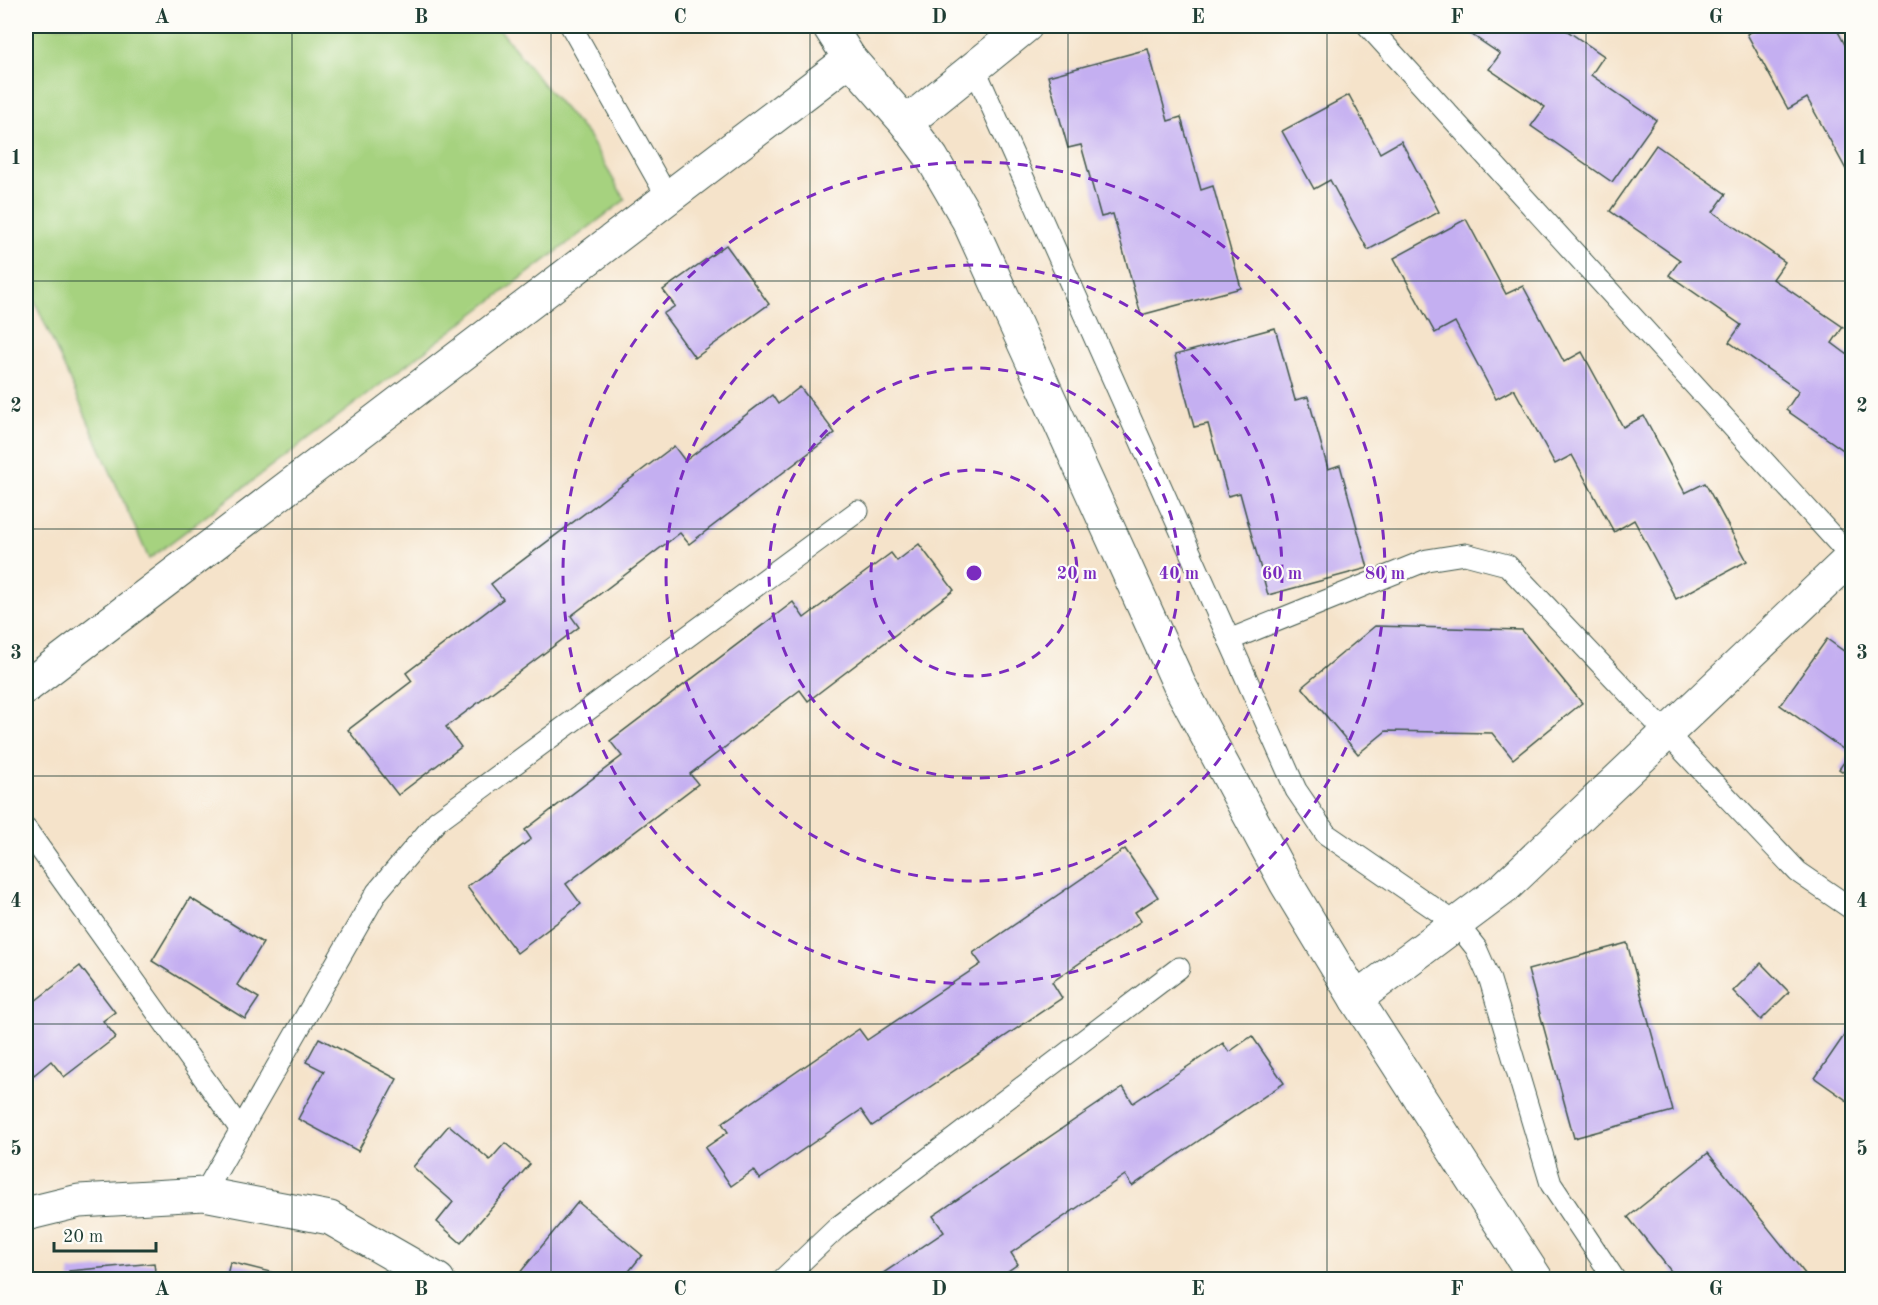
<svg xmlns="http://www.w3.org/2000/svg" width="1878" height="1305" font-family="'Old Standard TT',serif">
<rect width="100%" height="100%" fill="#fdfcf7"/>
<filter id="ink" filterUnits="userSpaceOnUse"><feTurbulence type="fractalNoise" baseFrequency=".0167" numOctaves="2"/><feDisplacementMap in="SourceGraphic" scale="12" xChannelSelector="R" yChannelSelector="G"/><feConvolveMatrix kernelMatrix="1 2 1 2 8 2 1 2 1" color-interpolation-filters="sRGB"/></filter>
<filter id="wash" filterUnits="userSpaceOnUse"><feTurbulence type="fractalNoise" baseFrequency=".008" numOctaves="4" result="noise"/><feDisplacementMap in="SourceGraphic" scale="24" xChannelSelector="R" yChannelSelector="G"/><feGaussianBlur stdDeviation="1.35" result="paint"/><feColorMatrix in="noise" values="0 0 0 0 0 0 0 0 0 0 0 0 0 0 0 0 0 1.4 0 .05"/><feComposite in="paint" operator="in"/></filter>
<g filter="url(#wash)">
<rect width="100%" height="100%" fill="#f5e3ca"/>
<polygon fill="#a6d27f" stroke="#62885a" stroke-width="1.5" points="26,26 497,26 542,83 588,135 625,200 149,559 26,281"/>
<g id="blocks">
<g fill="#c4aff1">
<polygon points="1459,26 1560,26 1604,56 1591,75 1656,120 1612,182 1531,126 1545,107 1489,69 1500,54"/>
<polygon points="1762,26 1835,26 1852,58 1852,172 1849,175 1807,98 1788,109 1747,34"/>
<polygon points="1148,49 1168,121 1181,117 1201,190 1213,186 1241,288 1141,315 1113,214 1101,217 1081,145 1068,148 1048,76"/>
<polygon points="1349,95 1380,153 1401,141 1439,212 1368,250 1330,180 1314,189 1282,131"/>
<polygon points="1656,145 1726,194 1713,212 1785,262 1773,279 1843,327 1832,343 1852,358 1852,456 1786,410 1799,391 1729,342 1741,325 1669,275 1680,260 1610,211"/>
<polygon points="1466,219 1506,294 1523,286 1564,362 1582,352 1623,427 1644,416 1685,493 1705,483 1747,561 1676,599 1634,520 1614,532 1572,455 1555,464 1514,389 1496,399 1455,322 1435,333 1394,258"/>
<polygon points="726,245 769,304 695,358 663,314 675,306 663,290"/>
<polygon points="1275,328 1295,400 1308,397 1328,469 1340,465 1368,568 1268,595 1240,493 1228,496 1208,424 1194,427 1175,355"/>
<polygon points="800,387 835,433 689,544 680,533 571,616 579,627 446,727 461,747 398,795 348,730 412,681 406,673 503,599 491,584 674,446 685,461 772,395 778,404"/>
<polygon points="919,544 954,590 808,701 800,690 690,774 698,784 566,884 581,904 517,953 467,887 531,839 525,830 622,756 610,741 793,602 804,618 891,553 897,561"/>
<polygon points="1375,626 1522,630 1582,703 1513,759 1492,733 1386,731 1358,754 1302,687"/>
<polygon points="1827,639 1852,657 1852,778 1839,769 1850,754 1780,705"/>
<polygon points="1125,849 1158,897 1135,912 1141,921 1052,982 1062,998 872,1126 861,1110 760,1179 754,1170 731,1186 705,1148 728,1132 722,1123 859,1029 867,1040 981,964 973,953"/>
<polygon points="190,898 263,943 237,985 259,998 245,1019 152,961"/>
<polygon points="1627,943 1673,1111 1574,1138 1528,970"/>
<polygon points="1761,963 1789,992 1761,1020 1733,991"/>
<polygon points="80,966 115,1012 103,1021 116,1037 64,1077 51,1061 34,1075 26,1064 26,1008"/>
<polygon points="1852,1024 1852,1104 1815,1078"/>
<polygon points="1252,1036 1284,1083 1132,1186 1125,1175 1011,1253 1018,1264 995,1280 873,1280 944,1232 933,1216 1123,1087 1133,1103 1223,1043 1229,1052"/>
<polygon points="319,1038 397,1079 358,1151 298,1119 324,1071 306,1062"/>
<polygon points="449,1125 490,1160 505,1143 530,1164 461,1243 437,1222 453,1202 413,1167"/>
<polygon points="1708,1153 1810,1280 1678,1280 1628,1217"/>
<polygon points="578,1202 642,1255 622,1280 514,1280"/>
<polygon points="230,1262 298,1279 298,1280 226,1280"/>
<polygon points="154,1263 156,1280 70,1280 69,1271"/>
</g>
</g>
</g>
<g filter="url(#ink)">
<use href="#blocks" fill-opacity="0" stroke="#3f564a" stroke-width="1.5"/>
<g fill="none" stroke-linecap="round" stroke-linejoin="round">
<g stroke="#3f564a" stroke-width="23">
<g id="lane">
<polyline points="571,26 668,198"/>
<polyline points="1368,26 1852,558"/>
<polyline points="974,67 1296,790 1326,834 1457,924 1476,948 1490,980 1551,1184 1615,1280"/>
<polyline points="1229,640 1427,560 1465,554 1507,565 1798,872 1852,909"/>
<polyline points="26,829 241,1130"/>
<polyline points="204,1194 377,892 437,821 858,511"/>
<polyline points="782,1280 838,1227 1179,968"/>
</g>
</g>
<g stroke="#3f564a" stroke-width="35">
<g id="street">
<polyline points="906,123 1026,26"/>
<polyline points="26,687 850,59"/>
<polyline points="1356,999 1504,888 1852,557"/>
<polyline points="26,1214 79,1201 204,1194 330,1218 438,1280"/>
</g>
</g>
<g stroke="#3f564a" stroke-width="35">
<polyline id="secondary" points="829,26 850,59 906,123 932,158 968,220 1179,684 1286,883 1356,999 1537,1280"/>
</g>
<use href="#lane" stroke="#fff" stroke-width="21"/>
<use href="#street" stroke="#fff" stroke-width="33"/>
<use href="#secondary" stroke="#fff" stroke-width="33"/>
</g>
</g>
<path fill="none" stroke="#1f3d34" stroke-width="1.5" stroke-opacity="0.55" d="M292,26v1254M551,26v1254M810,26v1254M1068,26v1254M1327,26v1254M1586,26v1254M26,281h1826M26,529h1826M26,776h1826M26,1024h1826"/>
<g fill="none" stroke="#7b2cbf" stroke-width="3" stroke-dasharray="10 8">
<circle cx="974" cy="573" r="103"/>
<circle cx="974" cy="573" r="205"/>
<circle cx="974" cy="573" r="308"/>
<circle cx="974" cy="573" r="411"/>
</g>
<circle cx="974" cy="573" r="9" fill="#7b2cbf" stroke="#fdfcf7" stroke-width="3"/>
<g font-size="18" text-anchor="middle" font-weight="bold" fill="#7b2cbf" stroke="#fdfcf7" stroke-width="4.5" stroke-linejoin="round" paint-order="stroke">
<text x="1077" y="579">20 m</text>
<text x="1179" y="579">40 m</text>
<text x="1282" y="579">60 m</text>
<text x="1385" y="579">80 m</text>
</g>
<rect width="1878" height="1305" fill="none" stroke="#fdfcf7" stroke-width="66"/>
<path d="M54 1242v9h102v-9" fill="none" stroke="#1f3d34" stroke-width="3"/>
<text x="63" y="1242" font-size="18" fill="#1f3d34" stroke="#fdfcf7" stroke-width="4.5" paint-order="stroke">20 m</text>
<rect x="33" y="33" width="1812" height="1239" fill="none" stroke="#1f3d34" stroke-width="2"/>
<g font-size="20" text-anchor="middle" font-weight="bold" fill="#1f3d34">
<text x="162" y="23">A</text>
<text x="421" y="23">B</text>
<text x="680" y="23">C</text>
<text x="939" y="23">D</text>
<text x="1198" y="23">E</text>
<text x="1457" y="23">F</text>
<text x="1716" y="23">G</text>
<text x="16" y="164">1</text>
<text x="1862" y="164">1</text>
<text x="16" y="412">2</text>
<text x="1862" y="412">2</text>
<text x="16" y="659">3</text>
<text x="1862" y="659">3</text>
<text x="16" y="907">4</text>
<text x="1862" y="907">4</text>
<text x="16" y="1155">5</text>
<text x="1862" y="1155">5</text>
<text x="162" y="1295">A</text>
<text x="421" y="1295">B</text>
<text x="680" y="1295">C</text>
<text x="939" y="1295">D</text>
<text x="1198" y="1295">E</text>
<text x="1457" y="1295">F</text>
<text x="1716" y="1295">G</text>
</g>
</svg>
